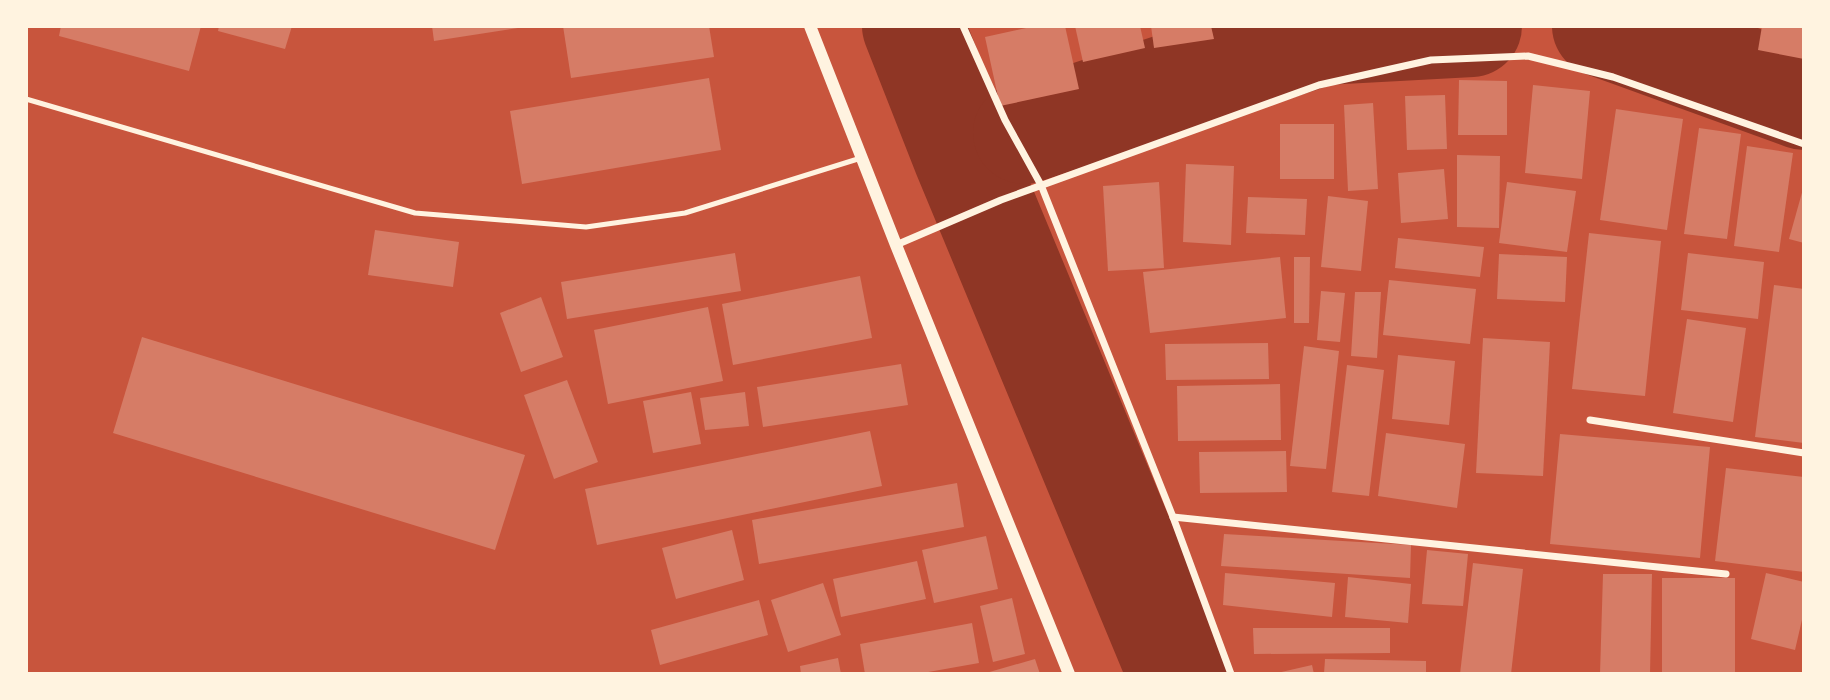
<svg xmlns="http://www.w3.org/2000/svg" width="1830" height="700" font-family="'Source Sans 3',sans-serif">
<rect width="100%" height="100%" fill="#c8553d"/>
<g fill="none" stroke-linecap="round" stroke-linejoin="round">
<g stroke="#8f3625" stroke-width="102">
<polyline points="913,26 964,156 1179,674"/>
<polyline points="1603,26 1804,99"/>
<polyline points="1024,133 1323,34 1471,26"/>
</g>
</g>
<g fill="#d67c66">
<polygon points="61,26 201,26 189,71 59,36"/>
<polygon points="219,26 292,26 285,49 218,31"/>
<polygon points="432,26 518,26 518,28 434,41"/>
<polygon points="563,26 709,26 714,57 571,78"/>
<polygon points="1035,26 1065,26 1079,89 1000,106 985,37"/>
<polygon points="1075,26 1140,26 1145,48 1083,62"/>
<polygon points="1151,26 1211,26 1214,39 1154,48"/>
<polygon points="1762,26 1804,26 1804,59 1758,50"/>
<polygon points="709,78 721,150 522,184 510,111"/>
<polygon points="1459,80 1507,81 1507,135 1458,135"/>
<polygon points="1533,85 1590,91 1582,179 1525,173"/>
<polygon points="1445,95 1447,149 1407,150 1405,96"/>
<polygon points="1373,103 1378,189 1348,191 1344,105"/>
<polygon points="1616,109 1683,119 1667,230 1600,220"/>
<rect x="1280" y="124" width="54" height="55"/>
<polygon points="1699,128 1741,134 1727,239 1684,234"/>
<polygon points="1747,146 1793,153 1779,252 1734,246"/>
<polygon points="1457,155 1500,156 1499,228 1457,227"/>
<polygon points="1186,164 1234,166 1231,245 1183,242"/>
<polygon points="1444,169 1448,219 1401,223 1398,173"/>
<polygon points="1159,182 1164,268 1108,271 1103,186"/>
<polygon points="1507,182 1576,191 1567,252 1499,243"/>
<polygon points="1803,189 1804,189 1804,243 1789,239"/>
<polygon points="1328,196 1368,201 1361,271 1321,267"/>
<polygon points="1248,197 1307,199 1305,235 1246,233"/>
<polygon points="375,230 459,242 453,287 368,275"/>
<polygon points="1589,233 1661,241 1645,396 1572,389"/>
<polygon points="1398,238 1484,247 1480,277 1395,268"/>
<polygon points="735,253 741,291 567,319 561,282"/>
<polygon points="1688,253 1764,262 1758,319 1681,310"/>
<polygon points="1499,254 1567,257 1565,302 1497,299"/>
<polygon points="1280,257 1286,318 1150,333 1143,272"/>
<polygon points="1294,257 1310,257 1309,323 1294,323"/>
<polygon points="860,276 872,338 733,365 722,304"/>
<polygon points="1389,280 1476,289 1470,344 1383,335"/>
<polygon points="1774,285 1804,289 1804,443 1755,437"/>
<polygon points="1321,291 1345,293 1340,342 1317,340"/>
<polygon points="1355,292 1381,292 1377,358 1351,356"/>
<polygon points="541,297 563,357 521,372 500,313"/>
<polygon points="708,307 723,381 608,404 594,330"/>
<polygon points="1687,319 1746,328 1733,422 1673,413"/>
<polygon points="142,337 525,455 495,550 113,433"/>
<polygon points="1483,338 1550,342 1543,476 1476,473"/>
<polygon points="1268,343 1269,379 1166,380 1165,344"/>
<polygon points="1304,346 1339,351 1326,469 1290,466"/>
<polygon points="1398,355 1455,361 1449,425 1392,419"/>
<polygon points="901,364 908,405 763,427 757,387"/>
<polygon points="1347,365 1384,370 1369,496 1332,492"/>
<polygon points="567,380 598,462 554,479 524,395"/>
<polygon points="1280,384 1281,440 1178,441 1177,386"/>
<polygon points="691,392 701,444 653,453 643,401"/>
<polygon points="745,392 749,426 705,430 700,398"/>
<polygon points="870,431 882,486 597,545 585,489"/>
<polygon points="1386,433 1465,444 1457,508 1378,496"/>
<polygon points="1560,434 1710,447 1700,558 1550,544"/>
<polygon points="1286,451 1287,492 1200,493 1199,452"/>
<polygon points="1726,468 1804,477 1804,572 1715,561"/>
<polygon points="957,483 964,527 759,564 752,520"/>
<polygon points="732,530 744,580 676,599 662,548"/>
<polygon points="1224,534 1411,545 1410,578 1221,566"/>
<polygon points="986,536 998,589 934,603 922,550"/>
<polygon points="1427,550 1468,554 1463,606 1422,604"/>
<polygon points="917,561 926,599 841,617 833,579"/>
<polygon points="1473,563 1523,569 1511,674 1460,674"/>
<polygon points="1225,573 1335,583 1332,617 1223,605"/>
<polygon points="1766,573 1804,582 1804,611 1795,650 1751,639"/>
<polygon points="1603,574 1652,574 1650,674 1600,674"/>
<polygon points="1348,577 1411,584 1408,623 1345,617"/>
<rect x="1662" y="578" width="73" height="96"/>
<polygon points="823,583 841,635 788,652 771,600"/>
<polygon points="1012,598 1025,654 993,662 980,606"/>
<polygon points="759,600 768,635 660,665 651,630"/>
<polygon points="972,623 979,663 917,674 865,674 860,644"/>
<polygon points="1253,628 1390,628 1390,653 1254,654"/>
<polygon points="838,658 841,674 801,674 800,666"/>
<polygon points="1035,659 1040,674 987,674 986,673"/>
<polygon points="1325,659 1426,661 1426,674 1324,674"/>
<polygon points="1312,665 1314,674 1277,674 1277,673"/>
</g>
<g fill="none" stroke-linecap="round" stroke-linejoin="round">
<polyline stroke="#fff3e0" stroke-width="5" points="26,99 415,213 586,227 685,213 861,158"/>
<g stroke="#fff3e0" stroke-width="7">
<polyline points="963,26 1005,120 1041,185 1173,517 1231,674"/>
<polyline points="896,245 1001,200 1319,85 1431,60 1528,56 1613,77 1804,144"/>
<polyline points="1590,420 1804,453"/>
<polyline points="1173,517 1726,574"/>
</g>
<polyline stroke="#fff3e0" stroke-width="12" points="810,26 896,245 1069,674"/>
</g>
<rect width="1830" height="700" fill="none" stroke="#fff3e0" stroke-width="56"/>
</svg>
